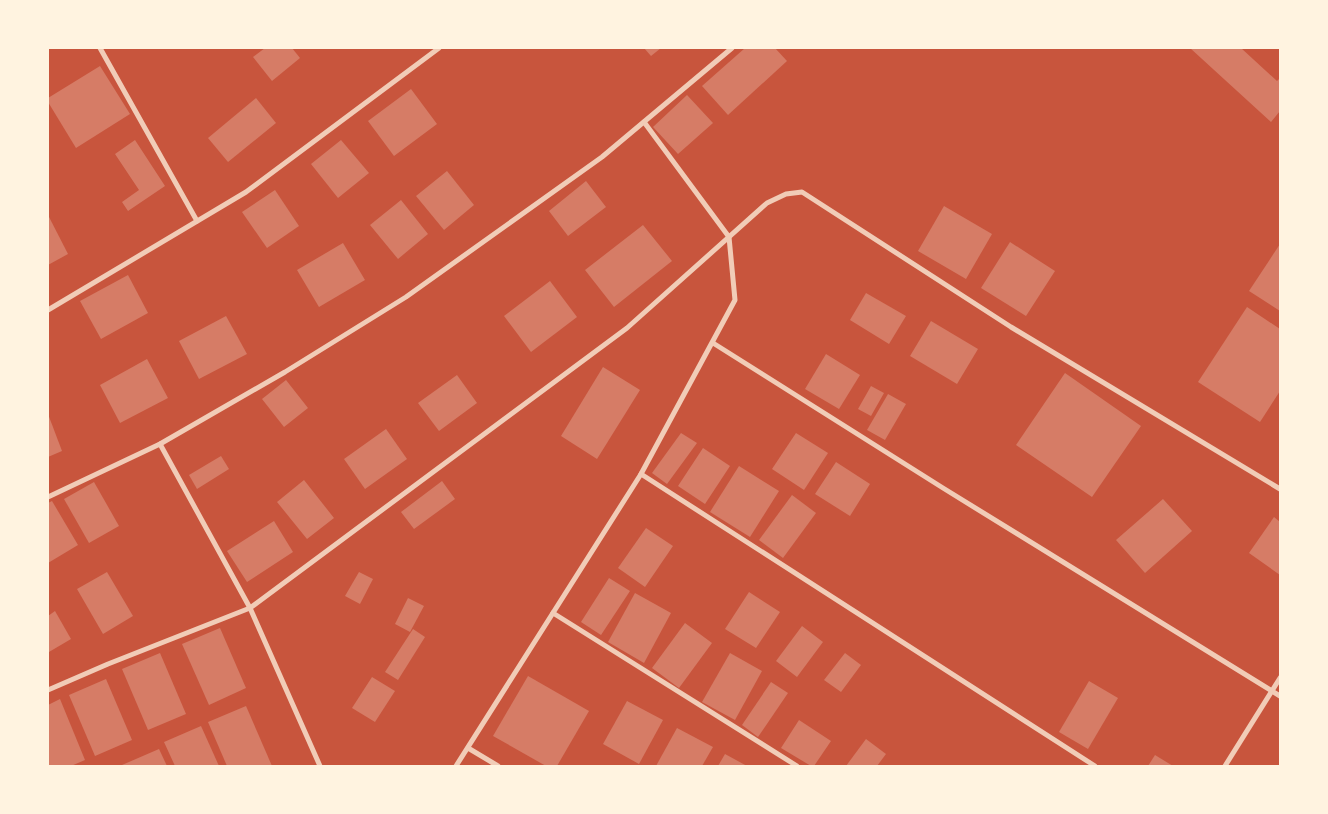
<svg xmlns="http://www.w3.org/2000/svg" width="1328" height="814" font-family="'Archivo Narrow',sans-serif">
<rect width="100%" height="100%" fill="#c8553d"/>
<g fill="#d67c66">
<polygon points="265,48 292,48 300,58 272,81 253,57"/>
<polygon points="644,48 661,48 651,56"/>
<polygon points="745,48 775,48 787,61 728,115 702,86"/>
<polygon points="1190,48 1241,48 1277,81 1280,78 1280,111 1271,122"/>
<polygon points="100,66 130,114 76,148 48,102 48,98"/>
<polygon points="411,89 437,124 394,156 368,121"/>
<polygon points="687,95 713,123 678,154 653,127"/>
<polygon points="256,98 276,123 228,162 208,138"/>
<polygon points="135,140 165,186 128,211 122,202 139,190 115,154"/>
<polygon points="341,140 369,173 338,198 311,164"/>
<polygon points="447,171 474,205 444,230 416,196"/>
<polygon points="586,181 606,207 568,236 549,211"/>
<polygon points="275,190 299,226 267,248 242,212"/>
<polygon points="401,200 428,234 398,259 370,225"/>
<polygon points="944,206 992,234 966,279 918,251"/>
<polygon points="48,215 68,254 48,265"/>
<polygon points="643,225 672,261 614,307 585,270"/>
<polygon points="1010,242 1055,271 1026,316 981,288"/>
<polygon points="343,243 365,280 319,307 297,270"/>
<polygon points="1280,244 1280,311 1249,291"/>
<polygon points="128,275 148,313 101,339 80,301"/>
<polygon points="550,281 577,317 531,352 504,316"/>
<polygon points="866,293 906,316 889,344 850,320"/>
<polygon points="1247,307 1280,329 1280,391 1260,422 1198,382"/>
<polygon points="226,316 247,354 199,379 179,341"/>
<polygon points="931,321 978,349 957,384 910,356"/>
<polygon points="826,354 860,375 839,409 805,389"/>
<polygon points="147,359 168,398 120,423 100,385"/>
<polygon points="603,367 640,390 597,459 561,436"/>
<polygon points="1065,373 1141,426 1092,497 1016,445"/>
<polygon points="457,375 477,403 439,431 418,403"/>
<polygon points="286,380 308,408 284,427 262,399"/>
<polygon points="871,386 884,393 871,416 858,409"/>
<polygon points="888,394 906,404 885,440 867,430"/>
<polygon points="48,414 62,451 48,457"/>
<polygon points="386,429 407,459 365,489 344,459"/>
<polygon points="681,433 697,443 667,484 652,473"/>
<polygon points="796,433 828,453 804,490 772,469"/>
<polygon points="703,448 730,466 705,504 678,486"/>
<polygon points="221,456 229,469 197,489 189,475"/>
<polygon points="836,462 870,484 850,516 815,494"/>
<polygon points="739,466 779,491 750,537 710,512"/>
<polygon points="304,480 334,518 307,539 277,502"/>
<polygon points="442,481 455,499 414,529 401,512"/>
<polygon points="94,482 119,526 89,543 64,499"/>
<polygon points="792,495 816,513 783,558 759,540"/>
<polygon points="1163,499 1192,531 1145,573 1116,540"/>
<polygon points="52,501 78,545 48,563 48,503"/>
<polygon points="1274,517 1280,522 1280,575 1249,553"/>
<polygon points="274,521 293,552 247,582 227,551"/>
<polygon points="646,528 673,546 645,587 618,568"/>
<polygon points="107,572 133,616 103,634 77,589"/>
<polygon points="359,572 373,579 360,604 345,596"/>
<polygon points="609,578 630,591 601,635 581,622"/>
<polygon points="749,592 780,612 756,648 725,629"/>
<polygon points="635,593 671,613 644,663 608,642"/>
<polygon points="408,598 424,606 410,632 395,624"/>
<polygon points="55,611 71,639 49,652 48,651 48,616"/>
<polygon points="685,623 712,643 679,688 652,668"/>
<polygon points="802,626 823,642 797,677 776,661"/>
<polygon points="220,628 246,688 209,705 182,644"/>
<polygon points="413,629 425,637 398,680 385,672"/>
<polygon points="160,653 186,714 148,730 122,669"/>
<polygon points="730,653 762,671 735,720 702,702"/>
<polygon points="845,653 861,665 841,692 824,680"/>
<polygon points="528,676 589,711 557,766 546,766 493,736"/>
<polygon points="372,677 395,691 375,722 352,708"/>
<polygon points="106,679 132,740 95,756 69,695"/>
<polygon points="1089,681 1118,698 1088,749 1059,732"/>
<polygon points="771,682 788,693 758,737 742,725"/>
<polygon points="60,699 85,760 71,766 48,766 48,705"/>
<polygon points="627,701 663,720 639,764 603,744"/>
<polygon points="246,706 272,766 227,766 208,722"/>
<polygon points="799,720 831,741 814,766 811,766 781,748"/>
<polygon points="201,726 219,766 175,766 164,742"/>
<polygon points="677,728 713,747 702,766 656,766"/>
<polygon points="866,739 886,754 877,766 846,766"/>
<polygon points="159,749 167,766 122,766 122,765"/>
<polygon points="725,754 747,766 718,766"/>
<polygon points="1155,755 1173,766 1148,766"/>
</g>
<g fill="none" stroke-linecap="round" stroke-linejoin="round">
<g stroke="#f1ccb7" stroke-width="5">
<polyline points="100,48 197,221"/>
<polyline points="48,310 246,192 439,48"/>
<polyline points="713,343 943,488 1280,696"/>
<polyline points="160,444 250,608 320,766"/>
<polyline points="641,474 1095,766"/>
<polyline points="48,497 160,444 285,372 406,297 602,157 732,48"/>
<polyline points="553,613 797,766"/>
<polyline points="48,690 108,664 250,608 627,328 767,203 786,194 802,192 1011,327 1280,489"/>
<polyline points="468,748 498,766"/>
<polyline points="456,766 641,474 735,300 729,237 644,122"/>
<polyline points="1225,766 1280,678"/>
</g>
</g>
<rect width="1328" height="814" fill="none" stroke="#fff3e0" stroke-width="98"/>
</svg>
